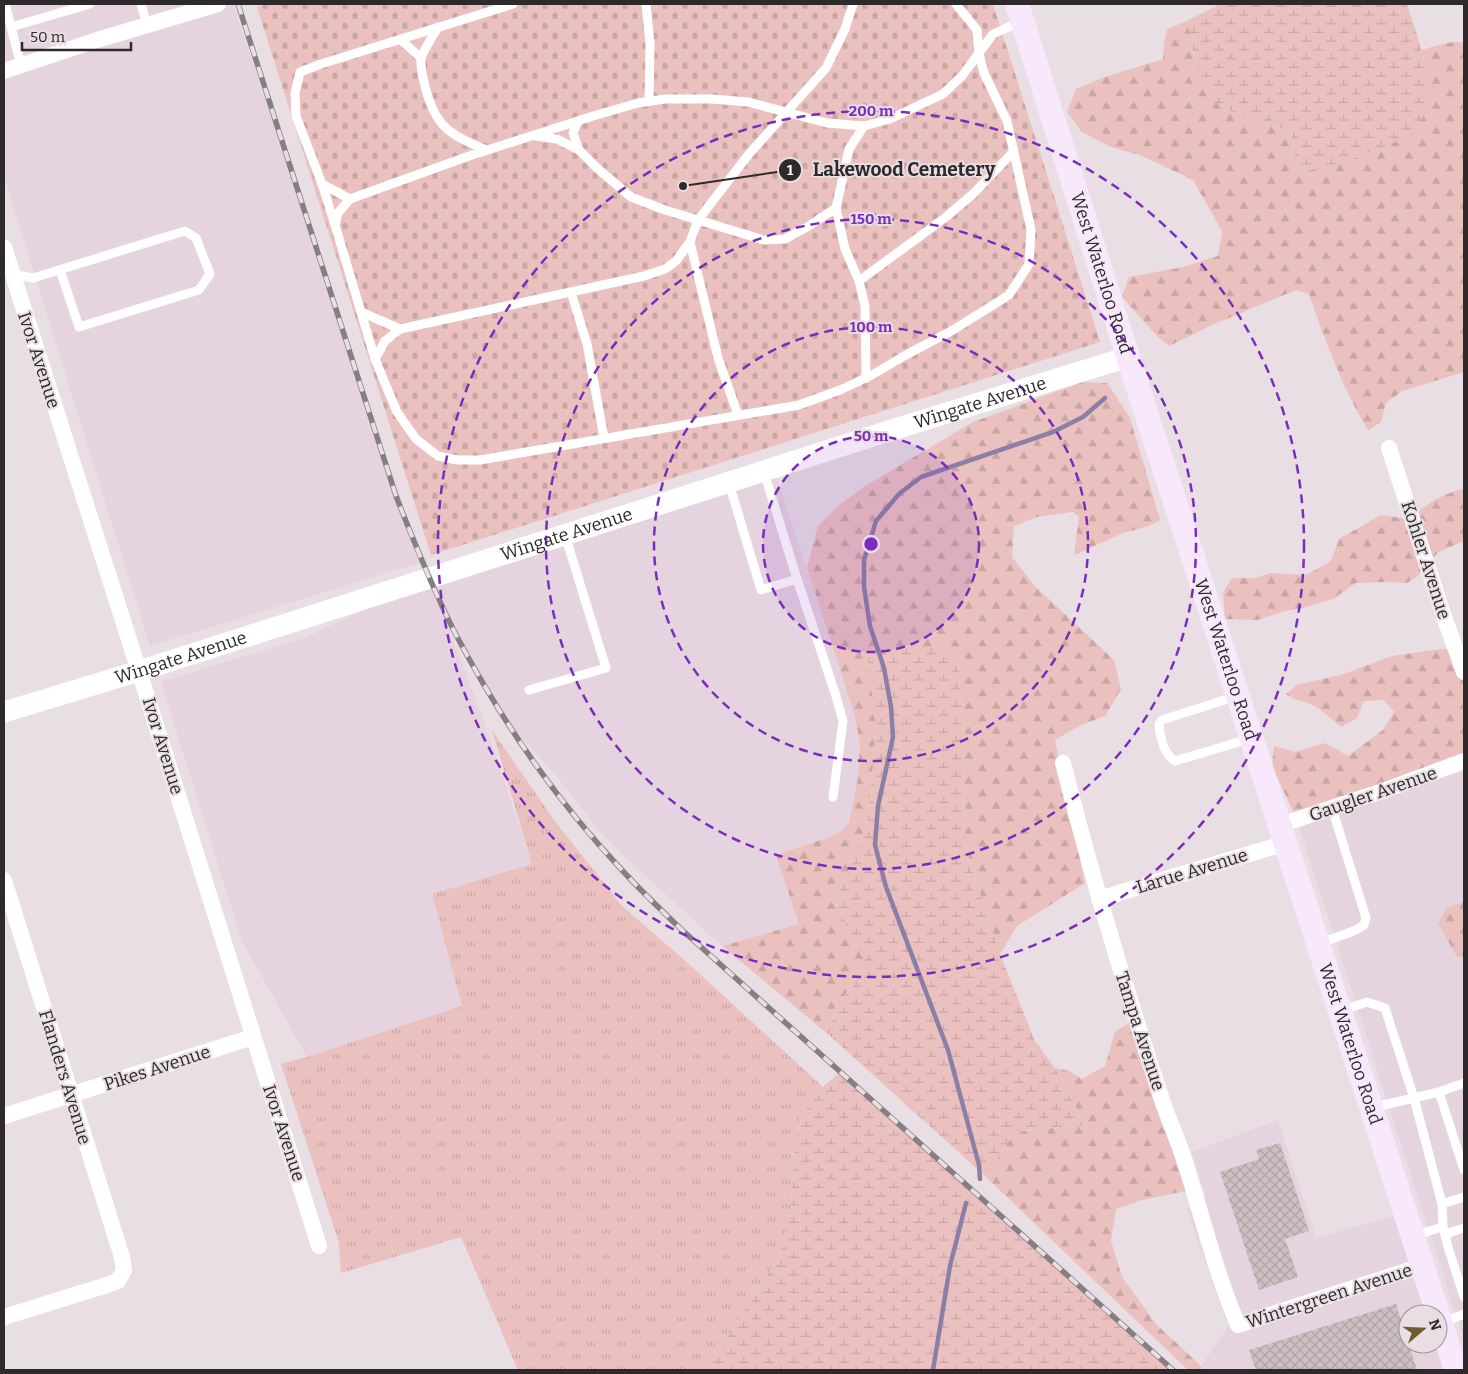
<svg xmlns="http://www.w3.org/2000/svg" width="1468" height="1374" font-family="Bitter,serif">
<defs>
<pattern id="grass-tufts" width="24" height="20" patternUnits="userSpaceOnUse" patternTransform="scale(1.25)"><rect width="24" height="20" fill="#eac1bf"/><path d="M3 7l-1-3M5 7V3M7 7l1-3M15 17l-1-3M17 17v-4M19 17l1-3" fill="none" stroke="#c9a6a4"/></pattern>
<pattern id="forest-firs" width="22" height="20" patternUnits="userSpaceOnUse" patternTransform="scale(1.25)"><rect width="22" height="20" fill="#eac1bf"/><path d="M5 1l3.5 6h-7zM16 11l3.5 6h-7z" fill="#c9a6a4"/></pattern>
<pattern id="wetland-marsh" width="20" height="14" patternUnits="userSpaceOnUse" patternTransform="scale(1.25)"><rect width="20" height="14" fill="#eac1bf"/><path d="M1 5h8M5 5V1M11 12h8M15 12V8" fill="none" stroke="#c9a6a4"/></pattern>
<pattern id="cemetery-stones" width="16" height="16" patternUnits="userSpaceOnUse" patternTransform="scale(1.25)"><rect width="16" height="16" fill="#eac1bf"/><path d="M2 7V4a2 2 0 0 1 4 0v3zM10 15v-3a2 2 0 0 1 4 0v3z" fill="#c9a6a4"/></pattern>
<pattern id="building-cross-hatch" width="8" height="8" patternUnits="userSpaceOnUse" patternTransform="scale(1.25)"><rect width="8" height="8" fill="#ccbfc2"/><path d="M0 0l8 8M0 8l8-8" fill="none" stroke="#b0a4a7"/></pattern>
</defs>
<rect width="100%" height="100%" fill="#e8dee4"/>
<g fill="#e5d3df">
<polygon points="4,4 233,4 422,562 150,646 4,176"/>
<polygon points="774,469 855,716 860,745 858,778 849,823 838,834 777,855 799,924 722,946 638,869 601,833 555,774 506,720 469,659 432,585 482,716 532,864 432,894 462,1006 307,1057 242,941 161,682 307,637 429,578"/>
<polygon points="1464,771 1464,1340 1297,820"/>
<polygon points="1278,1120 1316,1238 1398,1215 1430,1314 1408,1314 1408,1344 1438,1344 1448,1370 1200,1370 1201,1366 1228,1327 1187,1209 1205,1195 1192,1152"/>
</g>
<polygon fill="url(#grass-tufts)" points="492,730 554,820 622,906 690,965 823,1087 800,1117 795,1148 791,1203 780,1255 706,1370 518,1370 461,1237 341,1273 339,1243 281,1064 307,1057 462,1006 432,894 532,864"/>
<g fill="url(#forest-firs)">
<path d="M1187,21l9,44 35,46 35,14 25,5 6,42 128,-108 -4,-14c13,-3 30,-11 43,-7v329l-62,19 -16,12 -5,19 -13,8c-26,-43 -43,-89 -59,-136l-13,-4 -84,35 -43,21 -13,-11 -34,-38 7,-20 54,-10 35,-11 4,-25 -29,-51 -53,-25 -29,-8 -29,-15 -15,-20 9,-23 26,-11 61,-19 1,-15 3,-15z"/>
<polygon points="1083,382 1107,383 1130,418 1160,520 1149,526 1123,533 1074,555 1079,517 1073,512 1037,517 1014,526 1012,557 1035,586 1114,660 1121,689 1105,716 1081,725 1055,740 1085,883 1017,926 1000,954 967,852 963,821 964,749 958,659 868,647 876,731 868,819 859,848 835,898 846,927 866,962 855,984 837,1003 829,1035 722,946 799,924 776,855 838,834 849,823 858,778 860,745 855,716 807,568 818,526 837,507 862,488 973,422"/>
<path d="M1464,489v52l-25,11 -17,15 -3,8 -12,8 -23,-1 -28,1 -23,16 -27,8 -21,4 -28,9 -32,-1 -2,-27 9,-14h22l17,-5 35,2 25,-14 8,-22 42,-24 28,4c17,-14 33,-26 55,-30z"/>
<path d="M1440,649h8l16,24v88l-167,59 -25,-54 2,-20 21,6 30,-9 23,13 35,-26 11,-18 -10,-12 -20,1 -7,17 -16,9c-11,-10 -20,-18 -33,-24 -8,-3 -15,-3 -22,-9l11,-9 47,-11 48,-18z"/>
<polygon points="1464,902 1464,956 1457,957 1438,923 1447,908"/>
<polygon points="1129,1023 1186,1191 1142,1200 1116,1209 1111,1241 1122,1277 1157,1325 1201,1366 1200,1370 1188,1370 986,1177 1014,1132 1083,1125 1074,1102 1055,1068 1069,1071 1082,1079 1105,1066 1115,1032"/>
</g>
<g fill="url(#wetland-marsh)">
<path d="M1221,4h186c11,35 36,95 7,127 -6,7 -25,13 -34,17 -28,12 -53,21 -83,24l-6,-42 -25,-5 -35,-14 -16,-9 -19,-37 -9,-44z"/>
<polygon points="867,647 937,648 958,659 964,749 963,821 967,852 1000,954 1035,1041 1055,1068 1074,1102 1083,1125 1014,1132 986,1177 829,1035 837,1003 855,984 866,962 846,927 835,898 859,848 868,819 876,731"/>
<polygon points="840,1072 1172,1370 1173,1370 706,1370 780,1255 791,1203 795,1148 800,1117 823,1087"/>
</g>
<polygon fill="url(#cemetery-stones)" points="268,4 993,4 1100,342 431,555 257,7"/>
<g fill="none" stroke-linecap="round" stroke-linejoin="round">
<g stroke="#8a7fa4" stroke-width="4.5">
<polyline points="980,1179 979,1165 948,1050 886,887 875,845 878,806 893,737 891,707 884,668 870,626 864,587 864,560 876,521 899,494 921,477 1053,432 1083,417 1105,398"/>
<polyline points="933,1370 950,1266 966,1203"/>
</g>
</g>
<g fill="url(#building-cross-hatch)">
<polygon points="1280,1143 1309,1231 1285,1239 1298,1277 1259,1290 1220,1172 1259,1159 1256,1150"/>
<polygon points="1396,1304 1417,1370 1256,1370 1249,1350"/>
</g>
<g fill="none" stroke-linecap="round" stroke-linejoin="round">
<g stroke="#fff" stroke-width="9">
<polyline points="5,4 11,27"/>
<polyline points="141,4 147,25"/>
<polyline points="646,4 650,44 649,101"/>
<polyline points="956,4 977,30 979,54 984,73 1007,121 1031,230 1029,264 1009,295 953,330 904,356 872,375 840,390 799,405 480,460 457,460 438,456 416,439 397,412 375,359 335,225 338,213 350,199 469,156 593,116 638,103 665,99 712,99 748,102 827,123 864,126 890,119 943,94 962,76 993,34 1022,21"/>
<path d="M438,27c-5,9 -15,23 -17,32 -1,8 2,19 4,27 10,41 24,48 61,64"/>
<polyline points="400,39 421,58"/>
<polyline points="21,65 11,27 90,4"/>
<polyline points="578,121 573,133 579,150"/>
<polyline points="864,126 849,149 836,208 845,249 859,281 865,306 866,378"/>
<polyline points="536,136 557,139 579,150 597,168 631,197 665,210 764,240 785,239 807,227 836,208"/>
<polyline points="322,184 350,199"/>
<polyline points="335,225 322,184 296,116 295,93 300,72 321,64 513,4"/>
<polyline points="690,242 718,358 738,415"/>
<polyline points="12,274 33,278 185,231 196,238 210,274 199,290 79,327 60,270"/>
<polyline points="859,281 946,217 974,193 1014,151"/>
<polyline points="571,292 587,344 604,438"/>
<polyline points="361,312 400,329"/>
<polyline points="375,359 385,341 400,329 644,276 665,269 676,261 690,242 698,220 749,154 826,68 845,29 853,4"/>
<polyline points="729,483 761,590 797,579 764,472"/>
<polyline points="797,579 835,693 843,721 833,797"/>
<polyline points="529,690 606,668 565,535"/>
<path d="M1237,696l-75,24 -3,4c1,13 4,29 16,37l77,-23"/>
<polyline points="1318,944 1356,930 1364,925 1366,918 1332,808"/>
<polyline points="1340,1011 1367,1002 1385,1008 1414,1098 1442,1204 1443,1227 1448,1247 1464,1297"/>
<polyline points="1439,1092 1464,1083"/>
<polyline points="1371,1108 1439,1092 1464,1170"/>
<polyline points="1442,1204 1464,1197"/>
<polyline points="1445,1234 1464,1228"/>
<polyline points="1415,1235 1443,1227"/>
<polyline points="1441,1323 1464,1314"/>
</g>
<g stroke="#fff" stroke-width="16">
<polyline points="4,71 97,40 218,4"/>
<polyline points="4,247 139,671 319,1246"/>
<polyline points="1389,448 1443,614 1464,672"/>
<path d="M1063,763c29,115 63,228 100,340 6,17 13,33 19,50 19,57 32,116 56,172l184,-59"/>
<polyline points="1280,825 1383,791 1464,761"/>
<polyline points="4,880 122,1257 124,1270 118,1281 110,1284 4,1317"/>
<polyline points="1099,899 1286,843"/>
<polyline points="4,1116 253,1037"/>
</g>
<path stroke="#fff" stroke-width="21" id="s1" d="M4,712l135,-41 756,-242 233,-72"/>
<g stroke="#f8e8fc" stroke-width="24">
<path id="s2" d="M1017,4l111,353 310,957"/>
<polyline points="1438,1315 1456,1370"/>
</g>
<g stroke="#857e82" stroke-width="5.5">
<path id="rail" d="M238,4l158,492c18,46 36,91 58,135 45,86 101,168 167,238 19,21 40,41 61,61l491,440"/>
</g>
<use href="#rail" stroke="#e8dee4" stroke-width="4" stroke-dasharray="11" stroke-linecap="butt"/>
</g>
<circle cx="871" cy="544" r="108" fill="#7b2cbf" fill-opacity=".12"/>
<g fill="none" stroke="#7b2cbf" stroke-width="2.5" stroke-dasharray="9 6">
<circle cx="871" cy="544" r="108"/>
<circle cx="871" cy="544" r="217"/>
<circle cx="871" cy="544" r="325"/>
<circle cx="871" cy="544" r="433"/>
</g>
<g text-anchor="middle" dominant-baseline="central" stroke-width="4" stroke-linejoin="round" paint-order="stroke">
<g font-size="18" fill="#2e2a2c" stroke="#e8dee4">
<text stroke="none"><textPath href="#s2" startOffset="282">West Waterloo Road</textPath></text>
<text transform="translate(39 360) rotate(72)">Ivor Avenue</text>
<text stroke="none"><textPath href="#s1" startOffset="1024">Wingate Avenue</textPath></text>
<text stroke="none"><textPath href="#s1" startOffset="590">Wingate Avenue</textPath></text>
<text transform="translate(1426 560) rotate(72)">Kohler Avenue</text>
<text stroke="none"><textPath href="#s1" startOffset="185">Wingate Avenue</textPath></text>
<text stroke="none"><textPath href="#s2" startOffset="688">West Waterloo Road</textPath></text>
<text transform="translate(163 746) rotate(73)">Ivor Avenue</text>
<text transform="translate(1373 794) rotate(-19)">Gaugler Avenue</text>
<text transform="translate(1192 871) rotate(-17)">Larue Avenue</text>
<text transform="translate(1140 1031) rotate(72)">Tampa Avenue</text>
<text stroke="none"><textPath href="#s2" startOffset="1092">West Waterloo Road</textPath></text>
<text transform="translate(157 1068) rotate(-18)">Pikes Avenue</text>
<text transform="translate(65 1077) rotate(73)">Flanders Avenue</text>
<text transform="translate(284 1133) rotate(72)">Ivor Avenue</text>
<text transform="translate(1329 1296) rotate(-18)">Wintergreen Avenue</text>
</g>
</g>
<circle cx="871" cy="544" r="8" fill="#7b2cbf" stroke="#e8dee4" stroke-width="2.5"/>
<g font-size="15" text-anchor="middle" font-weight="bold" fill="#7b2cbf" stroke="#e8dee4" stroke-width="4" stroke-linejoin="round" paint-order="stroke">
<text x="871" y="116">200 m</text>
<text x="871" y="224">150 m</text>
<text x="871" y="332">100 m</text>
<text x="871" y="441">50 m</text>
</g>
<path fill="none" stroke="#2e2a2c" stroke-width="2" d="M683 186L790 170"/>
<g fill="#2e2a2c" stroke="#e8dee4" stroke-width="2">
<circle cx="683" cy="186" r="5"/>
<circle cx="790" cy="170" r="12"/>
</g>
<g font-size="15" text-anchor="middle" font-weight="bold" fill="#fff">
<text x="790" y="175">1</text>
</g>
<g font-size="19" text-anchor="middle" font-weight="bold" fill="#2e2a2c" stroke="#e8dee4" stroke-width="4" stroke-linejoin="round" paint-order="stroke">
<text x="904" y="176">Lakewood Cemetery</text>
</g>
<rect width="1468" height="1374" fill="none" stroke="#2e2a2c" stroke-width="10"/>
<g transform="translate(1423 1329) rotate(71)"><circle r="24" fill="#e8dee4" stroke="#9e969a"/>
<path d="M0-4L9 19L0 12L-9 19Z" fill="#715b2b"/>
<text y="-8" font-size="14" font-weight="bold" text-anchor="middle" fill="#2e2a2c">N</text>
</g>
<path d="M22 42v8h109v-8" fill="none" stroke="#2e2a2c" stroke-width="2.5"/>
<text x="30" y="42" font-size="15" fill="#2e2a2c" stroke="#e8dee4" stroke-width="4" paint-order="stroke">50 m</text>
</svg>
